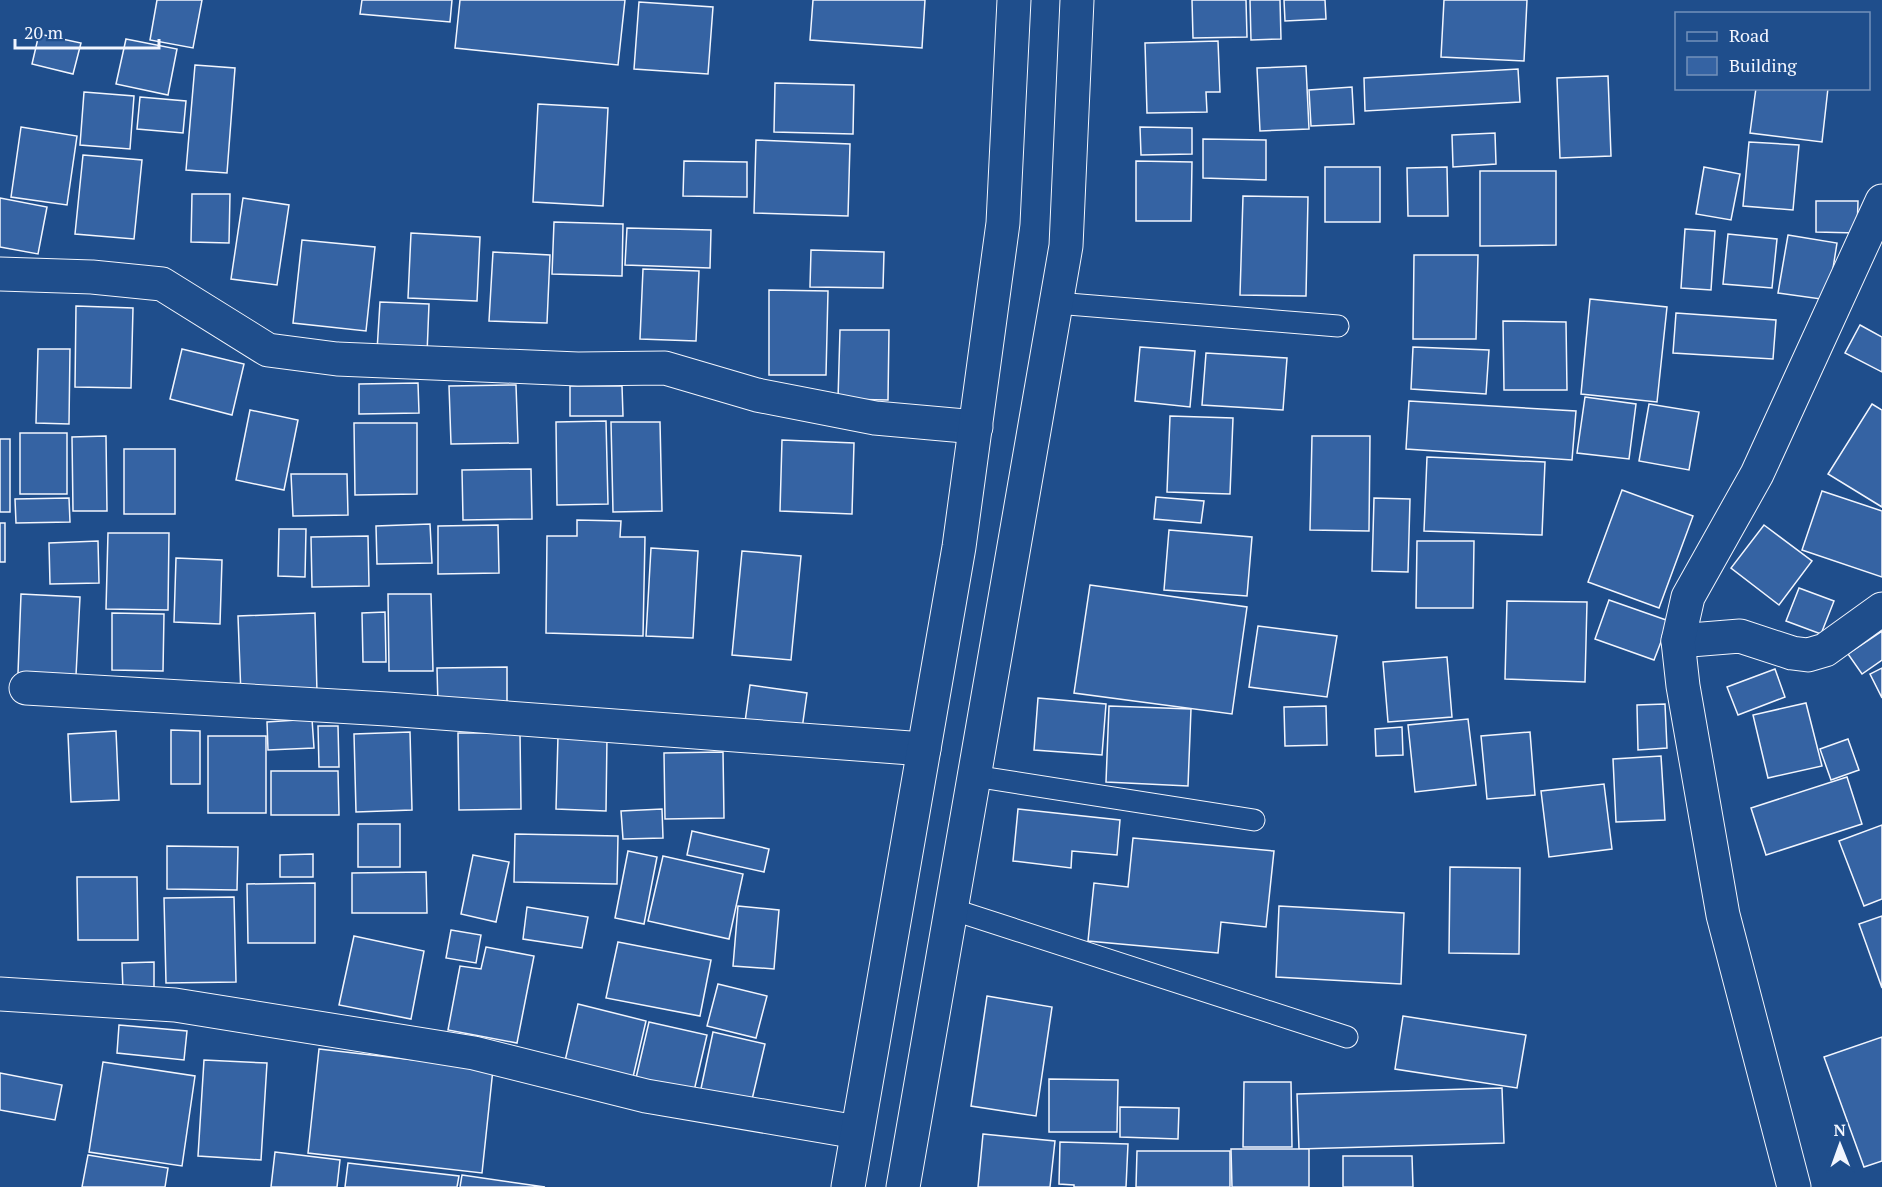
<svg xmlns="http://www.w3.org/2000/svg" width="1882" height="1187" font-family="'PT Serif',serif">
<rect width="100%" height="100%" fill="#1f4e8c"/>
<g fill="#3563a3" stroke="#f2f6ff" stroke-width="1.5">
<polygon points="157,0 202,0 193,48 150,40"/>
<polygon points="362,0 452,0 450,22 360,14"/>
<polygon points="460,0 625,0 618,65 455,48"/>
<polygon points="813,0 925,0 922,48 810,40"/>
<polygon points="1192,0 1246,0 1247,37 1193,38"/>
<polygon points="1250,0 1280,0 1281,39 1251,40"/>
<polygon points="1284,0 1325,0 1326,19 1285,21"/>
<polygon points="1444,0 1527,0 1524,61 1441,57"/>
<polygon points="639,2 713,7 708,74 634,69"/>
<polygon points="39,34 81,43 73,74 32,64"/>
<polygon points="126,39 177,49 168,95 116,84"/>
<polygon points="1218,41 1220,92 1206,92 1207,112 1147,113 1145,43"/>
<polygon points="195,65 235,68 227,173 186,170"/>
<polygon points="1306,66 1309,129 1260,131 1257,68"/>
<polygon points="1518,69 1520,102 1365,111 1364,78"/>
<polygon points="1608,76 1611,156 1560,158 1557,78"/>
<polygon points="775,83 854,85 853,134 774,132"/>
<polygon points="1352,87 1354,124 1311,126 1309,90"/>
<polygon points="1756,88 1828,88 1822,142 1750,133"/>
<polygon points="84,92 134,96 130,149 80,145"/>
<polygon points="140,97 186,101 183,133 137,129"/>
<polygon points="538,104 608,108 603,206 533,202"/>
<polygon points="21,127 77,136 67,205 11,197"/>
<polygon points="1140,127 1192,128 1192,154 1141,155"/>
<polygon points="1495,133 1496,164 1453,167 1452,135"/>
<polygon points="1203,139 1266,140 1266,180 1203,178"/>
<polygon points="756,140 850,144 848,216 754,213"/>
<polygon points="1749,142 1799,145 1793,210 1743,206"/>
<polygon points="83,155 142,160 134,239 75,234"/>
<polygon points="684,161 747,162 747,197 683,196"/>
<polygon points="1136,161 1192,162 1191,221 1136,221"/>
<rect x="1325" y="167" width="55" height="55"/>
<polygon points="1447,167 1448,216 1408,216 1407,168"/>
<polygon points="1704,167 1740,174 1731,220 1696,214"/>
<polygon points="1480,171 1556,171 1556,245 1480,246"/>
<polygon points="192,194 230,194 229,243 191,242"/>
<polygon points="1243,196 1308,197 1306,296 1240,295"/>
<polygon points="0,198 47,207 38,254 0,247"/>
<polygon points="243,198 289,205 277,285 231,279"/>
<polygon points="1816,201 1858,201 1857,233 1816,232"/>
<polygon points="554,222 623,224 622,276 552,274"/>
<polygon points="627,228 711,230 710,268 625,265"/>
<polygon points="1685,229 1715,231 1711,290 1681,288"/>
<polygon points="411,233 480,237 477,301 408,298"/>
<polygon points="1728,234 1777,239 1772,288 1723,284"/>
<polygon points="1788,235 1837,243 1828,300 1778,293"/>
<polygon points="302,240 375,247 366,331 293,323"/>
<polygon points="811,250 884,252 883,288 810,287"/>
<polygon points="493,252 550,255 547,323 489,321"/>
<polygon points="1414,255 1478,255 1476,339 1413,339"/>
<polygon points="643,269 699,271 696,341 640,339"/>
<polygon points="769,290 828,291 826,375 769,375"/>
<polygon points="1590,299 1667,307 1657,402 1581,394"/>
<polygon points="380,302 429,304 427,354 377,351"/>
<polygon points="76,306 133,308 131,388 75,387"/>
<polygon points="1676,313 1776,320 1773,359 1673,353"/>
<polygon points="1503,321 1566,322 1567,390 1504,390"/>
<polygon points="1860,325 1882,337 1882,372 1845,353"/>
<polygon points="840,330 889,330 888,400 838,399"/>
<polygon points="1140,347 1195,351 1190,407 1135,401"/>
<polygon points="1413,347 1489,350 1486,394 1411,389"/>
<polygon points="38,349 70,349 69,424 36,423"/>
<polygon points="182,349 244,364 232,415 170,399"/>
<polygon points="1206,353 1287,358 1283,410 1202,405"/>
<polygon points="418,383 419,413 359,414 359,384"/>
<polygon points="516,385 518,443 451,444 449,386"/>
<polygon points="570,386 622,386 623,416 570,416"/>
<polygon points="1585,397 1636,404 1629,459 1577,453"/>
<polygon points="1409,401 1576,411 1572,460 1406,449"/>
<polygon points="1649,404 1699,412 1689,470 1639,461"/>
<polygon points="1872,404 1882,410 1882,507 1828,474"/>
<polygon points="250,410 298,420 284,490 236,480"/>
<polygon points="1170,416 1233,418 1230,494 1167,492"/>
<polygon points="606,421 608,504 557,505 556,422"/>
<polygon points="611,422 660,422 662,511 613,512"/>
<polygon points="354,423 417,423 417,494 355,495"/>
<rect x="20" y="433" width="47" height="61"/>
<polygon points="106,436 107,511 73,511 72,437"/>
<polygon points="1312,436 1370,436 1369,531 1310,530"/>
<rect x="0" y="439" width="10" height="73"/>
<polygon points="782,440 854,443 852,514 780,511"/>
<rect x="124" y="449" width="51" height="65"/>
<polygon points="1427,457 1545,462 1542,535 1424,531"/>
<polygon points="531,469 532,519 463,520 462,470"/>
<polygon points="291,474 347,474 348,515 293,516"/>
<polygon points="1622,490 1693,516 1659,608 1588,582"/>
<polygon points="1822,491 1882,511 1882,577 1802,550"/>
<polygon points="1156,497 1204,501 1201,523 1154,519"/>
<polygon points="69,498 70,522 16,523 15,499"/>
<polygon points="1374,498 1410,499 1408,572 1372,571"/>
<polygon points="577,520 621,521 620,537 645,537 643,636 546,633 547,536 577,536"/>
<rect x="0" y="523" width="5" height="39"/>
<polygon points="430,524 432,563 377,564 376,526"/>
<polygon points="498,525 499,573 438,574 438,526"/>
<polygon points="1764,525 1812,561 1779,605 1731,568"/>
<polygon points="279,529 306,529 305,577 278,576"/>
<polygon points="1169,530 1252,537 1247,596 1164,590"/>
<polygon points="108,533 169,533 168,610 106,609"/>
<polygon points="368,536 369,586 312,587 311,537"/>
<polygon points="98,541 99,583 50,584 49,543"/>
<polygon points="1417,541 1474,541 1473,608 1416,608"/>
<polygon points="651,548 698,551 693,638 646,636"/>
<polygon points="742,551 801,556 791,660 732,655"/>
<polygon points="176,558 222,560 220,624 174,622"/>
<polygon points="1090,585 1247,607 1232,714 1074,693"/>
<polygon points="1799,588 1834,601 1821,634 1786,621"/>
<polygon points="21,594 80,597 76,675 18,673"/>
<polygon points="388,594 431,594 433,671 389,671"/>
<polygon points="1609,600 1669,621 1654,660 1595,639"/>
<polygon points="1507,601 1587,602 1585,682 1505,679"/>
<polygon points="385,612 386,662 363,662 362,613"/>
<polygon points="112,613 164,614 163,671 112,670"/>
<polygon points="315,613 317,693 241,696 238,616"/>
<polygon points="1258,626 1337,636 1327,697 1249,687"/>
<polygon points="1882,631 1882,660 1862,674 1848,654"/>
<polygon points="1447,657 1452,717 1388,722 1383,662"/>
<polygon points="507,667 507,705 438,706 437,668"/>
<polygon points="1882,668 1882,698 1870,674"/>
<polygon points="1775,669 1785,697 1738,715 1727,687"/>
<polygon points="750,685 807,693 802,729 745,722"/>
<polygon points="1038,698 1106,704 1102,755 1034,750"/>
<polygon points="1806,703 1822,766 1768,778 1753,715"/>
<polygon points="1665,704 1667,748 1638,750 1637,705"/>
<polygon points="1109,706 1191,709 1188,786 1106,782"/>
<polygon points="1326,706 1327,745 1285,746 1284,707"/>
<polygon points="312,719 314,748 268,750 267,722"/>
<polygon points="1468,719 1476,785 1415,792 1408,725"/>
<polygon points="318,726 338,726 339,767 319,767"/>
<polygon points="1402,727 1403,755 1376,756 1375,729"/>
<polygon points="171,730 200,731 200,784 171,784"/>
<polygon points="116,731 119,800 71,802 68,734"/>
<polygon points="410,732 412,810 356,812 354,734"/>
<polygon points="1530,732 1535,795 1487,799 1481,736"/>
<polygon points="458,733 520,733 521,809 459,810"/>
<rect x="208" y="736" width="58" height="77"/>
<polygon points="558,736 607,737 606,811 556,809"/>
<polygon points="1848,739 1859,770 1831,780 1820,749"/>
<polygon points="723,752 724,818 665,819 664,753"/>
<polygon points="1661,756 1665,820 1616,822 1613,759"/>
<polygon points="271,771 338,771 339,815 271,815"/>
<polygon points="1847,777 1862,824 1766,855 1751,808"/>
<polygon points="1604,784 1612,849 1549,857 1541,791"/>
<polygon points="662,809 663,838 623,839 621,811"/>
<polygon points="1018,809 1120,820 1117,855 1072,851 1071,868 1013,861"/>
<rect x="358" y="824" width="42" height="43"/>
<polygon points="1882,825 1882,899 1864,906 1839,841"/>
<polygon points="692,831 769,849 764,872 687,855"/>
<polygon points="515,834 618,836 617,884 514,882"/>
<polygon points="1133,838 1274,851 1266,927 1221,922 1218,953 1088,941 1094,883 1128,887"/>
<polygon points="167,846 238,847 237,890 167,889"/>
<polygon points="628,851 657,857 644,924 615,918"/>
<polygon points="313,854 313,877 280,877 280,855"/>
<polygon points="473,855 509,862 496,922 461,914"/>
<polygon points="663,856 743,874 729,939 648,921"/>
<polygon points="1450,867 1520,868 1519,954 1449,953"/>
<polygon points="426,872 427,913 352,913 352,873"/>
<polygon points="77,877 137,877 138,940 78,940"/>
<polygon points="315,883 315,943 248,943 247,884"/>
<polygon points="234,897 236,982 166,983 164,898"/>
<polygon points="738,906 779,910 774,969 733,966"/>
<polygon points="1279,906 1404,913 1401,984 1276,977"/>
<polygon points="527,907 588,917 582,948 523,939"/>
<polygon points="1882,916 1882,988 1859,924"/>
<polygon points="451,930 481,935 476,963 446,958"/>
<polygon points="354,936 424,951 411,1019 339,1005"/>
<polygon points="618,942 711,960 700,1016 606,998"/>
<polygon points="486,947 534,956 517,1043 448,1030 460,966 481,969"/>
<polygon points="154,962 154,991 123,992 122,963"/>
<polygon points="718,984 767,996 756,1038 707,1026"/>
<polygon points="987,996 1052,1007 1036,1116 971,1106"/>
<polygon points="578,1004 646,1021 633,1077 565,1061"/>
<polygon points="1403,1016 1526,1035 1517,1088 1395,1069"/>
<polygon points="649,1022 707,1035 694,1091 636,1078"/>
<polygon points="119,1025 187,1031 184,1060 117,1053"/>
<polygon points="713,1032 765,1044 750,1108 699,1098"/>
<polygon points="1882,1037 1882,1161 1864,1167 1824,1057"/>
<polygon points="319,1049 493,1069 482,1173 308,1153"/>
<polygon points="204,1060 267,1063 261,1160 198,1156"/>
<polygon points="103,1062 195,1076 182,1166 89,1152"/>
<polygon points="0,1073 62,1085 55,1120 0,1110"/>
<polygon points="1049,1079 1118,1080 1117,1132 1049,1132"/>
<polygon points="1244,1082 1291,1082 1292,1147 1243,1147"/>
<polygon points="1502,1088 1504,1143 1299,1149 1297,1094"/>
<polygon points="1120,1107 1179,1108 1178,1139 1120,1137"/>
<polygon points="983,1134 1055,1141 1050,1187 978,1187"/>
<polygon points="1060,1142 1128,1144 1126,1187 1074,1187 1074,1185 1059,1184"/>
<polygon points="1231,1149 1309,1149 1309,1187 1232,1187"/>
<polygon points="1137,1151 1230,1151 1230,1187 1136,1187"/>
<polygon points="275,1152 340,1160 337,1187 271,1187"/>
<polygon points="88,1155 168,1168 165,1187 82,1187"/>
<polygon points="1343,1156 1412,1156 1413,1187 1343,1187"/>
<polygon points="348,1163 459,1176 457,1187 345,1187"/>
<polygon points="462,1175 545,1187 460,1187"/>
</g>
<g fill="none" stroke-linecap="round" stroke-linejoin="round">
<g stroke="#f2f6ff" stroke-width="23">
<g id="lane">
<polyline points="1056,303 1338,326"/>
<polyline points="974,776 1254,820"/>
<polyline points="951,909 1347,1037"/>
</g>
</g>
<g stroke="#f2f6ff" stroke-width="35">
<g id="street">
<polyline points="0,274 92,277 162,284 268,350 337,359 578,369 665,368 757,395 875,418 976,427"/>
<polyline points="1678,641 1740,636 1792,653 1808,655 1825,650 1882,609"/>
<polyline points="26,688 387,709 924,749"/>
<polyline points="0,994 175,1005 474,1053 646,1096 857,1132"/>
<polyline points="1794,1187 1723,915 1683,686 1678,641 1688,597 1757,474 1882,201"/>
</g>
</g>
<g stroke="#f2f6ff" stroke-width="35">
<g id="primary">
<polyline points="848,1187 959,547 1003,223 1014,0"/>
<polyline points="903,1187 1066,246 1077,0"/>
</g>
</g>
<use href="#lane" stroke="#1f4e8c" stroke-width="21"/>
<use href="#street" stroke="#1f4e8c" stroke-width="33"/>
<use href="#primary" stroke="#1f4e8c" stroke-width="33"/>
</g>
<rect x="1675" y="12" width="195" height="78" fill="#1f4e8c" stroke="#7391ba" stroke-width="1.5"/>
<rect x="1687" y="32" width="30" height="9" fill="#1f4e8c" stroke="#7391ba" stroke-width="1.5"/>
<text x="1729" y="42" font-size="18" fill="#f2f6ff">Road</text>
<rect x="1687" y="57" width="30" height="18" fill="#3563a3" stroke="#7391ba" stroke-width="1.5"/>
<text x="1729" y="72" font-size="18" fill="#f2f6ff">Building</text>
<g transform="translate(1840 1145) rotate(359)" stroke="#1f4e8c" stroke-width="4.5" paint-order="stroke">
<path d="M0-4.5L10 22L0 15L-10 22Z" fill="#f2f6ff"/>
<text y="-9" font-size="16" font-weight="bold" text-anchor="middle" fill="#f2f6ff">N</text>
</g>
<path d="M15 39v9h144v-9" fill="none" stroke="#f2f6ff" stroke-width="3"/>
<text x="24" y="39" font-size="18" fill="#f2f6ff" stroke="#1f4e8c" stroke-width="4.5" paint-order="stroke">20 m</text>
</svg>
